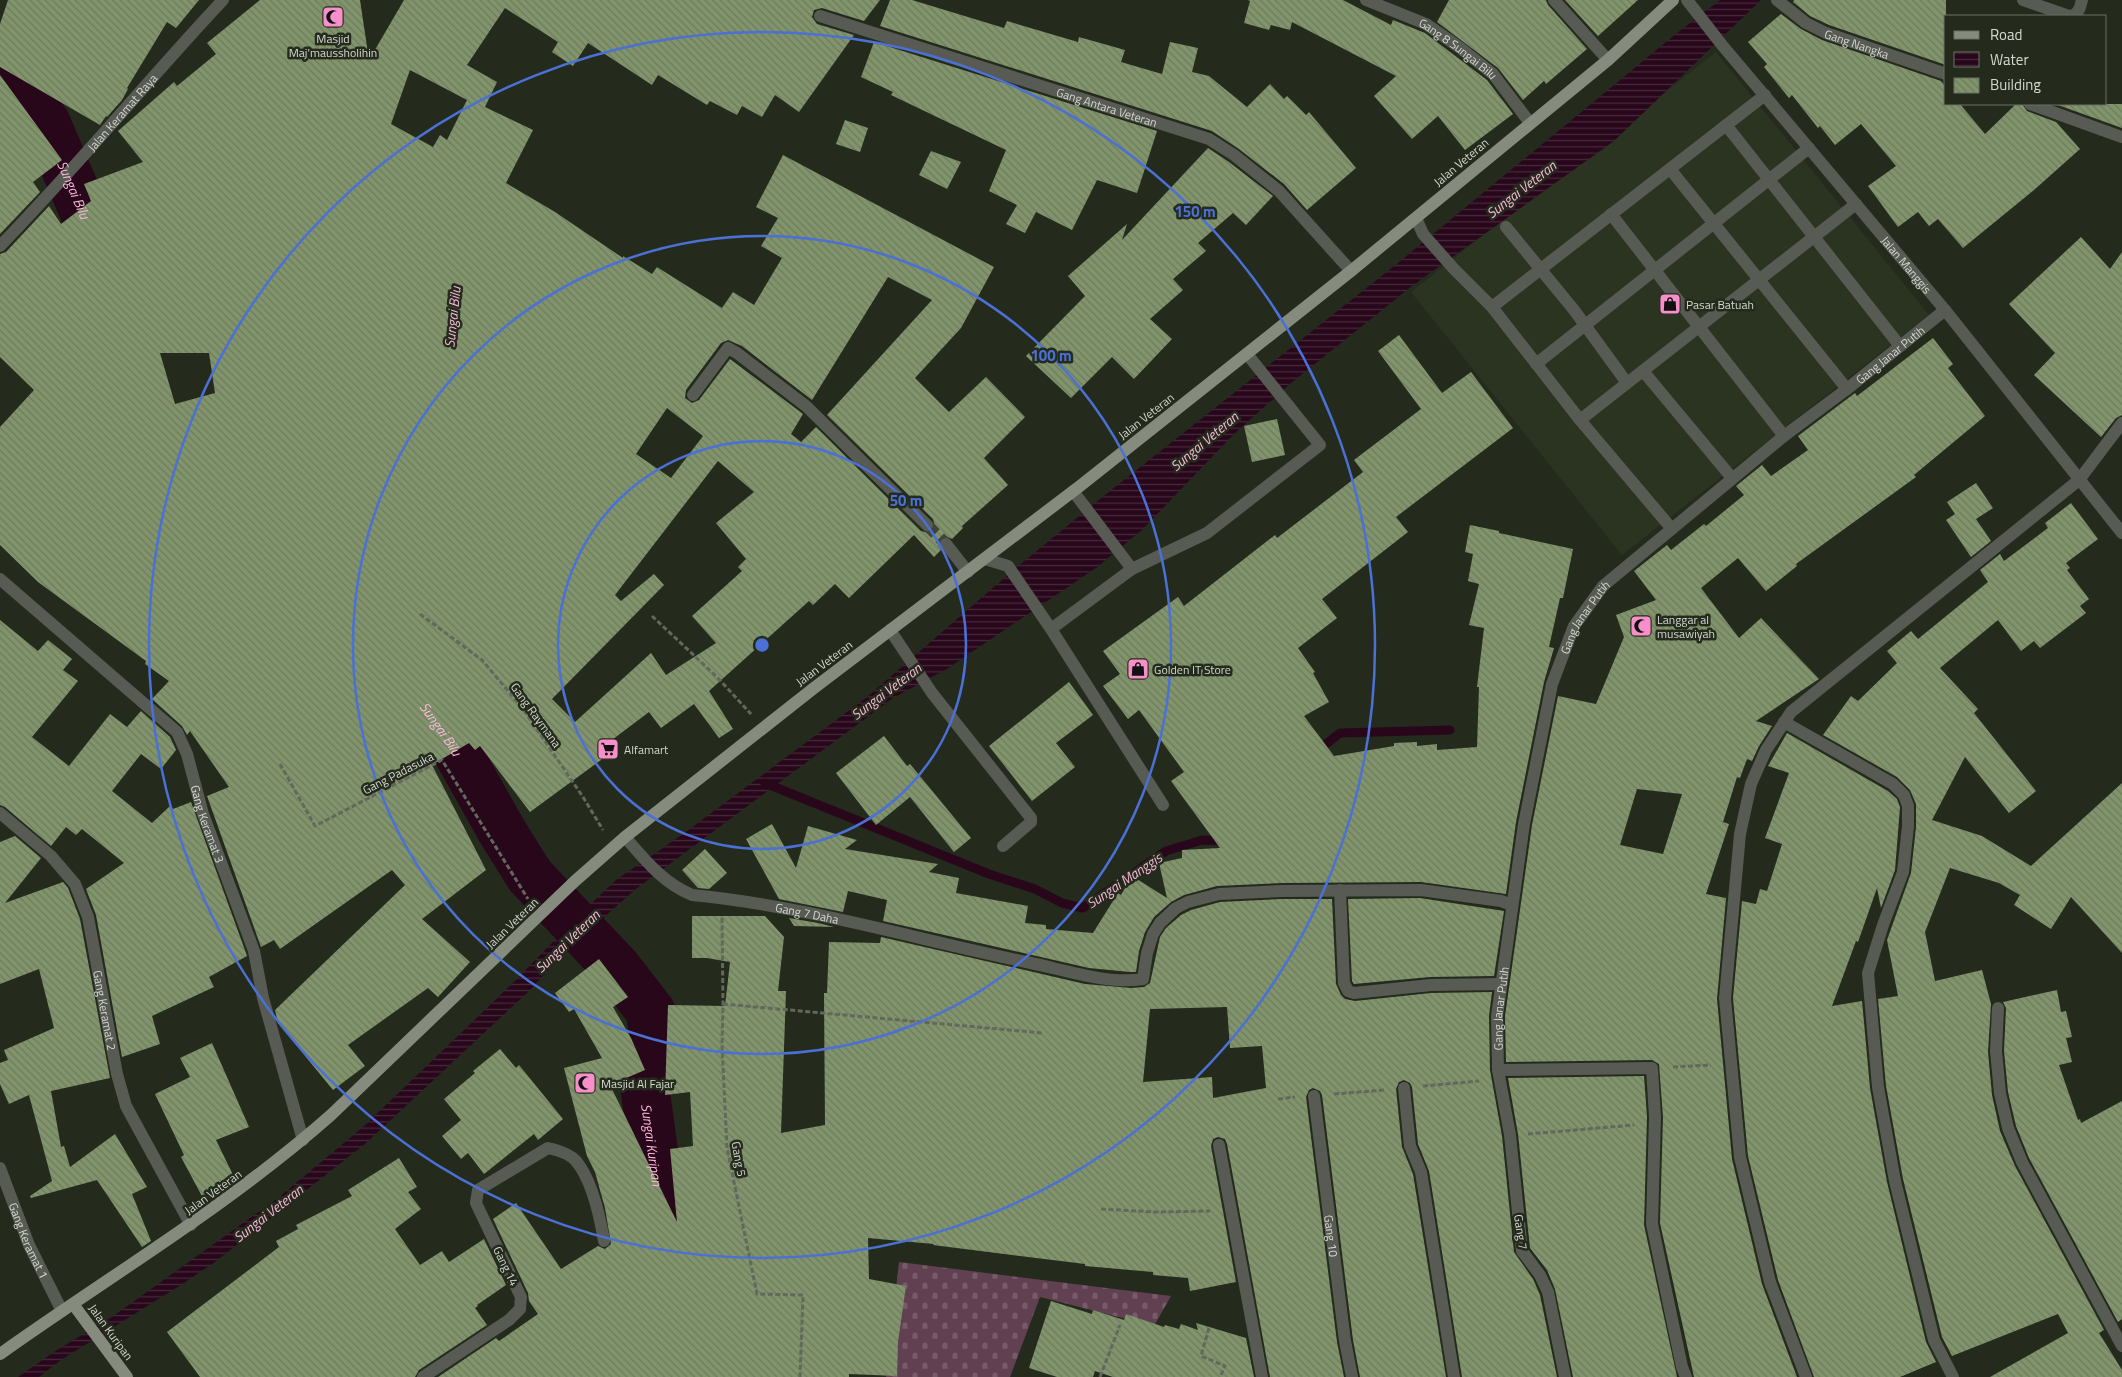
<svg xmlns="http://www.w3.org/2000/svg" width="2122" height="1377" font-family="'Titillium Web',sans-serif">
<defs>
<pattern id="cemetery-stones" width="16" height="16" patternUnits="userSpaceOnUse" patternTransform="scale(1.25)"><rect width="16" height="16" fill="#614051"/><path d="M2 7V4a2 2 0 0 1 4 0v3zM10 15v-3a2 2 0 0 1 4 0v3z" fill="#775b69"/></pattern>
<pattern id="water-rules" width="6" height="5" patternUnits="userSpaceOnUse" patternTransform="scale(1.25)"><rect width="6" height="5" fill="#28071b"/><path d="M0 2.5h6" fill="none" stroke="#462a3b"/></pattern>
<pattern id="building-back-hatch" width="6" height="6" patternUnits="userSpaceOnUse" patternTransform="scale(1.25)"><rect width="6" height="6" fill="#81946c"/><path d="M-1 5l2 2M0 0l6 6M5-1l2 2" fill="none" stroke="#6e7b5e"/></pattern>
</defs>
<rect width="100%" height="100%" fill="#242b1d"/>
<polygon fill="#2b3420" points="1716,52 1929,315 1622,555 1411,292"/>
<polygon fill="url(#cemetery-stones)" points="899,1262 1171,1296 1154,1326 1040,1297 1010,1377 886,1377"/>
<polygon fill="url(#water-rules)" points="1720,0 1761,0 1614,141 1412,286 1290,384 1233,435 1142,530 1096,568 947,669 893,698 636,889 568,949 529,991 365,1144 215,1262 184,1283 61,1360 39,1377 18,1377 57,1350 112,1317 278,1198 364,1126 514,982 577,917 616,880 683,834 867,697 1017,567 1100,499 1398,263 1677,33"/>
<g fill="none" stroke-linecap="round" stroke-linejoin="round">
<g stroke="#28071b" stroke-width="9">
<polyline points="1317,751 1340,733 1450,730"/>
<polyline points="765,783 989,874 1035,889 1062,903 1083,908 1166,851 1202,840 1225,841"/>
</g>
<g stroke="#28071b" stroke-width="49">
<path id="s1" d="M0,79l24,12 22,32 63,147"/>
<path id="s2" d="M418,695l36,51 49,87 27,43 87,92 34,44 3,30 -10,40 16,116 12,52"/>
</g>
</g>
<g fill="url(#building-back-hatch)" fill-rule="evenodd">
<polygon points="8,0 199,0 176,28 167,22 127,88 128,89 122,100 107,117 106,116 100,125 0,67 0,24"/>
<path d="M260,0h100l9,60 35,-60h476l-16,21 -42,-13 -8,2 -2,7 5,7 37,11 -55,77 -24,-17 -13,22 -20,-11 -5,9 -27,-14 -3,4 -49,-30 -6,10 -64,-42 -15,23 -21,-14 6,-10 -53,-34 -38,57 30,17 -12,25 48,23 -27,53 49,29 68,46v-2l29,18 5,-7 65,41 11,-16 21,13 28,-47 -21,-12 17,-28 -22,-11 27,-52 211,112 -33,61 -46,50 34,34 37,-35 39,40 -41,41 24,27 -46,41 1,2 -11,11 -7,-3 -4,2 -3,7 3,5 -7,7 -20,-22 -65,63 -14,-14 -22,21 -4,-4 -100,90 24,38 -14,9 -25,-34 -33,24 -12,-16 -49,37 5,8 -75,55 -50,-66 -5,4 -6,-7 -37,22 54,105 -64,49 48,43 -32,35 -10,-9 -80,57 17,21 -32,24 -55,-67 -3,-13 130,-125 -13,-15 -112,79 -6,-9 -13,7 -54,-151 22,-9 -39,-56 -3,4 -5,-9 -30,-27 17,-18 -24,-17 1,-3 -108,-79 -38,-37v-118l34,-37 -34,-33v-103l6,-2 43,-46 12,18 30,-23 -7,-17 59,-22 -25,-31 56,-49 3,4 39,-32 -9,-11zM410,70l57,30 -20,40 -7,-5 -7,12 -42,-23zM888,277l44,23 -105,115 106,104 2,8 -6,6 -8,-2 -105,-104 -15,15 -10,-8 12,-20 -73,-55 -31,41 -7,3 -7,-5 1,-8 35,-47 7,-3 14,6 70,54zM160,353h49l6,40 -40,11zM667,408l36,28 -32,42 -35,-24zM718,461l36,31 -38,31 30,36 -8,8 4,4 -50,45 24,27 -50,32 -15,-22 -76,69 -23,-23 112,-114 -10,-11 -33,27 -6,-6z"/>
<polygon points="890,0 912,0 1004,28 1007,21 1078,42 1079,37 1125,50 1121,62 1162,74 1170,42 1198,48 1192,72 1209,76 1247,107 1270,84 1284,99 1287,96 1306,115 1309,112 1356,168 1307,210 1284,184 1239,149 1212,131 880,26"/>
<polygon points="1248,0 1343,0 1391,25 1393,20 1425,33 1487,80 1513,114 1465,150 1438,116 1412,139 1374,96 1396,76 1292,22 1290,30 1271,25 1269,30 1244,23 1250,1"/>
<polygon points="1449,0 1546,0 1548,5 1587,49 1546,84 1544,81 1523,100 1498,68 1437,22"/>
<polygon points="1565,0 1638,0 1598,36"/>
<polygon points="1794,0 1946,0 1946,65 1829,25 1810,16 1793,2"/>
<polygon points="1781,14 1801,29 1822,40 1941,81 1946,87 1946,104 1960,104 1985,134 2016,104 2022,104 2027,111 2056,122 2080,149 2034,190 1963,248 1938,219 1929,226 1918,212 1898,227 1868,186 1896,166 1861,124 1835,145 1820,126 1818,128 1792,95 1789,98 1764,67 1767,64 1748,42"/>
<polygon points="874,42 1157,131 1137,193 1097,180 1072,230 1036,212 1025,233 1006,224 1017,205 989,191 1006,150 891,95 893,92 861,77"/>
<polygon points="0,75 62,160 33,182 40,192 0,234"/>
<polygon points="2058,104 2122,104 2122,128 2058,105"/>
<polygon points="845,120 868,128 860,152 836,144"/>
<polygon points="1208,148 1229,162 1273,196 1246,225 1233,213 1198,243 1206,251 1173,279 1183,290 1150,319 1172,339 1134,379 1112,357 1071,398 1026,356 1085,296 1068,276 1127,224 1122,240"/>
<polygon points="931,151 961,162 947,189 919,175"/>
<polygon points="2081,237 2110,269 2122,252 2122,415 2116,418 2101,437 2034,375 2055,353 2009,304"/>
<polygon points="1399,335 1442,393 1471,372 1513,428 1396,517 1408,532 1322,599 1337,618 1298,648 1315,672 1313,673 1329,702 1304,716 1334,756 1394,746 1394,743 1417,742 1417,746 1437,744 1437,750 1477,747 1479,687 1477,687 1484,628 1469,625 1479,584 1468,581 1473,554 1465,552 1470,525 1499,531 1499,533 1573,549 1563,598 1560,598 1549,647 1554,648 1544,682 1516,822 1506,894 1421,882 1282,883 1217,886 1184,895 1171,902 1154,917 1145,932 1139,951 1136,972 1130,972 1089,968 883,921 887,900 848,891 843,912 779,899 746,839 772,824 796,868 808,826 857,840 845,849 938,864 929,872 959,878 956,893 1028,906 1025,923 1046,925 1046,929 1093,933 1118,893 1121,895 1132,876 1167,898 1159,863 1182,858 1182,850 1220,848 1171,781 1184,772 1139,710 1128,719 1103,686 1120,674 1103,651 1178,597 1184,606 1275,535 1277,538 1363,472 1354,460 1421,409 1378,351"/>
<path d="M1933,338l20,26 -5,4 37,48 -71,59 2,2 -120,87 1,2 -31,25 -28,-33 -37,30 38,50 22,-20 58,61 -63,42 16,5 -13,20 -7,15 -5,-2 -7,19 -3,-1 -14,45 6,2 -23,70 20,4 -9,101 15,160 30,125 35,93h-103l-34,-154 3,-106 -4,-53 -7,-4 -146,2 -1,-46 27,-191 26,-129 38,8 28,-67 -8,-22 40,-15 -22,-29 33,-26 4,5 33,-26 2,2 38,-31 -8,-9 26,-21 9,11 37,-26 -10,-14 57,-43 2,3zM1637,789l45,5 -19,60 -43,-9z"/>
<polygon points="1277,419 1285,455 1252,462 1244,426"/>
<polygon points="1976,483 1993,508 1976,519 1991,541 1971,557 1946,520 1955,514 1947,502"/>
<polygon points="2071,503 2098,539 2066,563 2070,568 2067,570 2089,599 2080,606 2086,613 2040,648 2034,641 2021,651 1998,620 1940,668 1978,709 1974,713 2036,791 2009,813 1965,757 1932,820 1982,836 2031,866 2122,783 2122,953 2071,897 2051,929 2014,905 2020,895 1999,883 1950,868 1925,932 1935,981 1982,970 1991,1004 1988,1052 1992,1095 2000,1131 2015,1166 2104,1330 2099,1333 2122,1370 2122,1377 1990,1377 2068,1333 2058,1314 1952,1356 1942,1337 1903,1179 1886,1086 1878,999 1898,996 1887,940 1911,873 1916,827 1916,804 1910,790 1897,777 1823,735 1851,696 1858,701 1897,663 1887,651 1911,631 1918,639 1988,582 1980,570 2000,554 2004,561 2048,528 2045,523"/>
<polygon points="0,620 38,651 48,640 72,659 63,670 78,681 32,737 69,766 110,714 127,727 141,711 170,737 176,750 161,769 141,754 112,791 152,823 170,806 173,809 191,802 246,953 247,956 209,977 214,987 152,1016 160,1044 122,1057 96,915 86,889 124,863 82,829 76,835 66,827 51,846 5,807 0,805"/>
<polygon points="1069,682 1093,715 1056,743 1075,767 1032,801 989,746"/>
<polygon points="1787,733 1888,791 1897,799 1900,807 1895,870 1881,908 1877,888 1858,942 1856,941 1832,1006 1862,1001 1870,1088 1887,1182 1926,1342 1936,1362 1900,1377 1814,1377 1778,1280 1748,1156 1733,998 1742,901 1756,904 1760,889 1767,891 1782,844 1765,838 1789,773 1768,766"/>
<polygon points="884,736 907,766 910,764 971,838 954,852 910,797 876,825 836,773"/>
<polygon points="15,836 41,858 5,903 63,882 68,888 80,919 110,1078 51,1091 61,1147 64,1146 70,1167 115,1134 147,1187 132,1194 151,1241 142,1247 97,1180 31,1198 30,1196 52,1181 29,1095 9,1104 0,1084 0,1063 8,1060 4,1050 54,1028 39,969 0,984 0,842"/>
<polygon points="705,849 727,873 709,889 698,888 682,870"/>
<polygon points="1420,898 1504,911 1494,976 1430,977 1354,984 1352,981 1348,899"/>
<path d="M1282,899h50l4,85 5,11 4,4 10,2 76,-8 61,-1 -3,24 1,54 12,66 12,116 19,27 7,16 17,82h-95l-33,-206 -11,-27 -6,-57 -2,-4 -6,-3 -5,2 -3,7 6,58 11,27 33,203h-86l-7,-37 -31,-245 -2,-4 -7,-3 -4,2 -3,7 31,245 7,35h-74l-43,-233 -2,-5 -7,-2 -5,2 -2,7 25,136 -46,9 -2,-13 -35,-3v-3l-68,-6v-2l-152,-19 1,-1 -66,-6 1,41 37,7 -8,56 -1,34 -48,-2v3h-411l58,-39 3,3 39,-27 -9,-13 -1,-8 -35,-74 23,-16 45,66 37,-23 7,3 6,-5 -6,-36 -10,-36 -8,-16 -23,-88 38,-10 -28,-49 -5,3 -14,-19 44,-34 29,38 -15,10 18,31 14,32 -35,15 67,137 -7,-73 23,-3 -3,-54 -25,3 3,-90 57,1 5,-44 -23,-4h-15v-42h73l19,21 -6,54h8l-5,142 44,-8 -1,-132h3l2,-51 51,1 1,-6 204,47 46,4 13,-1 6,-4 10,-46 6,-9 15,-13 10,-5 29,-8zM1227,1007l3,41 32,-2 4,42 -53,10 -1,-21 -69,5 7,-73z"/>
<polygon points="789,918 818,923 834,927 794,926"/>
<polygon points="2057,990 2061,1012 2066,1011 2072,1037 2066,1038 2072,1062 2059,1065 2078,1120 2080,1119 2081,1123 2122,1101 2122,1319 2118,1322 2029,1158 2016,1126 2008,1092 2004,1051 2006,1008 2003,1002"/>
<polygon points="212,1043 249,1127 216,1140 236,1181 204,1200 181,1157 184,1155 155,1094 190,1077 180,1058"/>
<polygon points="500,1049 516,1068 519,1065 563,1119 538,1140 534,1134 484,1174 468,1153 461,1159 442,1136 461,1120 444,1099 475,1073 473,1071"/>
<polygon points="1644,1076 1647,1117 1644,1225 1677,1377 1573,1377 1555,1289 1547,1270 1530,1248 1518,1134 1508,1078"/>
<polygon points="399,1158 417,1187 408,1192 421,1209 395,1229 420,1265 442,1251 449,1262 484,1239 506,1285 477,1305 478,1306 475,1308 487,1325 419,1370 415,1377 200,1377 167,1332 279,1247 276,1241 298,1229 296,1225 352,1196 348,1190"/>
<polygon points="1051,1301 1092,1314 1093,1310 1124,1320 1126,1314 1164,1327 1165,1325 1179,1329 1181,1324 1198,1330 1196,1323 1246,1338 1254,1377 1113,1377 1095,1371 1093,1377 1057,1377 1029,1368"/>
</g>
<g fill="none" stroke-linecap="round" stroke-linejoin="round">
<polyline stroke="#3e4538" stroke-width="12" stroke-dasharray="12 6" stroke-linecap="butt" points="927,525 946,544"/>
<g stroke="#62685c" stroke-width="3" stroke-dasharray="5 2.5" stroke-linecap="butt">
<polyline points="420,614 482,660 523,709 583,797 603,830"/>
<polyline points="652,616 717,677 751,714"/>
<polyline points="280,764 315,826 442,760 528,899"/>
<polyline points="722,918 723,1004 722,1046 727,1148 757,1294 803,1295 800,1377"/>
<polyline points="723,1004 1043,1033"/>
<polyline points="1673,1067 1711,1065"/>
<polyline points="1423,1086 1479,1081"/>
<polyline points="1334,1094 1385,1090"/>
<polyline points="1278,1099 1295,1097"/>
<polyline points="1528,1134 1634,1125"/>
<polyline points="1101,1209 1156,1212 1210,1211"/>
<polyline points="1209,1328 1201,1356 1225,1366 1220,1377"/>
<polyline points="1100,1377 1120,1325"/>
</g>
<g stroke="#575b54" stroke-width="12">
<path id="s3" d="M1366,0l60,24 33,23 34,27 37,49"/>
<polyline points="1554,0 1608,60"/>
<path id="s4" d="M1687,0l35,45 223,265 177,223"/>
<path id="s5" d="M1777,0l29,23 20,10 120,41"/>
<polyline points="2023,0 2069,16"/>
<path id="s6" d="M820,16l389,123 25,16 45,36 72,80"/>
<path d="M2070,16c9,-2 10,-8 12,-16"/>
<polyline points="2030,104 2122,137"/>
<polyline points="1726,125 1900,346"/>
<polyline points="1670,169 1847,389"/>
<polyline points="1611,214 1784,436"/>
<polyline points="1416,218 1423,234 1454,269 1492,307 1580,420 1672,529"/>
<polyline points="1506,227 1574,310 1627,383"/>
<path id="s7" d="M0,246c77,-79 147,-165 223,-246"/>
<polyline points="1492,307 1765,95"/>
<polyline points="1536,364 1809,148"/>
<polyline points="1643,371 1732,478"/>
<polyline points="693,395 728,348 737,353 806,406 927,525"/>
<polyline points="1580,420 1856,204"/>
<polyline points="1073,491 1132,569 1207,533 1320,445 1247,354"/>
<polyline points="946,544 968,572"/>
<polyline points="985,559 1008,566 1051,629 1163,805"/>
<path id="s8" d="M0,579l177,153 10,22 16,60 51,137 9,47 40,142"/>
<polyline points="1051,629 1132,569"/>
<polyline points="890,630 932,693 1031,818 1031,822 1003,846"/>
<polyline points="1784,722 1893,784 1904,795 1908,806 1908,826 1903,872 1883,925 1868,973 1878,1087 1895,1181 1934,1340 1953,1377"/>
<path id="s9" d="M0,813l51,43 24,28 13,33 29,157 9,32 65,119"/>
<path id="s10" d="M625,837c20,23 38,46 67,58 115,11 226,45 339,68 33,7 79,22 112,16l4,-26 6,-19 7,-11 16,-15 12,-6 31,-8 63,-3 139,-1 80,11 11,4"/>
<polyline points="1340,890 1344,983 1348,991 1354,993 1431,985 1501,984"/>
<polyline points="1998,1008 1996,1051 2000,1093 2008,1128 2022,1162 2122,1346"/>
<polyline points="1498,1070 1652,1068 1655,1117 1652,1224 1682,1367 1686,1377"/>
<polyline points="1404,1088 1410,1146 1421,1172 1454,1377"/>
<path id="s11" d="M1314,1096l31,245 7,36"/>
<polyline points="1219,1145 1262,1377"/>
<path id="s12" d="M0,1168l29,77 33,66"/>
<path d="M423,1377l86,-57 11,-11 1,-12 -45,-94 2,-13 70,-42c9,2 21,5 28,13 16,19 24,56 28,80"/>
<path id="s13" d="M1565,1377l-17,-85 -8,-17 -18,-24 -12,-116 -12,-65 -1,-54 27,-192 28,-140 22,-58 29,-40 181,-150 63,-47 98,-79"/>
<polyline points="1806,1377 1770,1282 1740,1157 1725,998 1740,834 1751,784 1766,750 1791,712 2079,480 2122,423"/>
</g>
<g stroke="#858c7e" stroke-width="12">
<polyline points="73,1304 127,1377"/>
<path d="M0,1354c111,-79 228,-148 331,-239l244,-234 50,-44 189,-149 266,-202 271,-215 257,-211 65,-60"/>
</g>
</g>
<g fill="none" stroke="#4b70d6" stroke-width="2.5">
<circle cx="762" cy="645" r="204"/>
<circle cx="762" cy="645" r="409"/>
<circle cx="762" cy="645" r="613"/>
</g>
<defs>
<g id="mosque-square" transform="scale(1.125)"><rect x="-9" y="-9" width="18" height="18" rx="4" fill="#f98fca" stroke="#242b1d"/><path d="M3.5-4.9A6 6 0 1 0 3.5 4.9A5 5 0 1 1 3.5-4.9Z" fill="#111"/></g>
<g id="shop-square" transform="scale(1.125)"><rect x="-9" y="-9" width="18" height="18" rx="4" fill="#f98fca" stroke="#242b1d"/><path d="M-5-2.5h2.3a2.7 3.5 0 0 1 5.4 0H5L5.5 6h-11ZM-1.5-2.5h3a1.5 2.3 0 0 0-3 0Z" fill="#111"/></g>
<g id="supermarket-square" transform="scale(1.125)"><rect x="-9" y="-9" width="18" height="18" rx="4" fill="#f98fca" stroke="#242b1d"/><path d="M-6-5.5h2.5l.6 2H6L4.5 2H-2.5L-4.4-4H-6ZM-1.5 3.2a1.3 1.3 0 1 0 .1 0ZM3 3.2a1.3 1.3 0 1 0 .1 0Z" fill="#111"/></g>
</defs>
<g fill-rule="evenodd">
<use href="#mosque-square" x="333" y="17"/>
<use href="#shop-square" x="1670" y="304"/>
<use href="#mosque-square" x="1641" y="626"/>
<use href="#shop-square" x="1138" y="669"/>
<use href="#supermarket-square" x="608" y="749"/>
<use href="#mosque-square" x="585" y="1083"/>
</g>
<g text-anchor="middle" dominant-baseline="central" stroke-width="5" stroke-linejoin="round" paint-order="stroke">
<g font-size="12" fill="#d4d8cf" stroke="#242b1d" text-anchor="start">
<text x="333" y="38" text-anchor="middle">Masjid<tspan x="333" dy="14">Maj'maussholihin</tspan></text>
<text x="1686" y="304">Pasar Batuah</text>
<text x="1657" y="619">Langgar al<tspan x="1657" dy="14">musawiyah</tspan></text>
<text x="1154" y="669">Golden IT Store</text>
<text x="624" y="749">Alfamart</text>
<text x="601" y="1083">Masjid Al Fajar</text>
</g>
<g font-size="12" fill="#d4d8cf" stroke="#242b1d">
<text stroke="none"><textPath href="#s5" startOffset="92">Gang Nangka</textPath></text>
<text stroke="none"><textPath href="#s3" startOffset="105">Gang 8 Sungai Bilu</textPath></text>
<text stroke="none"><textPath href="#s6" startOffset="301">Gang Antara Veteran</textPath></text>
<text stroke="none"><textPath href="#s7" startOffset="181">Jalan Keramat Raya</textPath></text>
<text transform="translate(1461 162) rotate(-40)">Jalan Veteran</text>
<text stroke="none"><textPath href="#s4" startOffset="344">Jalan Manggis</textPath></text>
<text stroke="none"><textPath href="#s13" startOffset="1189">Gang Janar Putih</textPath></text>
<text transform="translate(1146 416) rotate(-38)">Jalan Veteran</text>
<text stroke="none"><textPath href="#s13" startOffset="784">Gang Janar Putih</textPath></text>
<text transform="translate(824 663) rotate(-37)">Jalan Veteran</text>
<text transform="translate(536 715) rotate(54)">Gang Raymana</text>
<text transform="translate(398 773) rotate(-27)">Gang Padasuka</text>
<text stroke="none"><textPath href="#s8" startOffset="331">Gang Keramat 3</textPath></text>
<text stroke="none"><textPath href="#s10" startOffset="206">Gang 7 Daha</textPath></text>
<text transform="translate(512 923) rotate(-44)">Jalan Veteran</text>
<text stroke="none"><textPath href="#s13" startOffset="380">Gang Janar Putih</textPath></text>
<text stroke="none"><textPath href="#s9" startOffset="234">Gang Keramat 2</textPath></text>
<text transform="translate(739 1159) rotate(80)">Gang 5</text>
<text transform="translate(213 1192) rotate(-36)">Jalan Veteran</text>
<text transform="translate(1521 1232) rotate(82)">Gang 7</text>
<text stroke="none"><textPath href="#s11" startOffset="141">Gang 10</textPath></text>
<text stroke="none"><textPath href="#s12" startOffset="78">Gang Keramat 1</textPath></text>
<text transform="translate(506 1266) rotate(64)">Gang 14</text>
<text transform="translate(111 1332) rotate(54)">Jalan Kuripan</text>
</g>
<g font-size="14" font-style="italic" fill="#fcb8db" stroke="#242b1d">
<text stroke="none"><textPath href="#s1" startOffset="138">Sungai Bilu</textPath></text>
<text transform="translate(1521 189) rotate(-38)">Sungai Veteran</text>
<text transform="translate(452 317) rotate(-84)">Sungai Bilu</text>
<text transform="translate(1204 441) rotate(-40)">Sungai Veteran</text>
<text transform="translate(886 691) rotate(-37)">Sungai Veteran</text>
<text stroke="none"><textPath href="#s2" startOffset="41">Sungai Bilu</textPath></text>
<text transform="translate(1124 880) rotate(-34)">Sungai Manggis</text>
<text transform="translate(567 941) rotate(-44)">Sungai Veteran</text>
<text stroke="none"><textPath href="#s2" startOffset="530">Sungai Kuripan</textPath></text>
<text transform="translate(268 1213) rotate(-38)">Sungai Veteran</text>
</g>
</g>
<circle cx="762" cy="645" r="8" fill="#4b70d6" stroke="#242b1d" stroke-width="2.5"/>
<g font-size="15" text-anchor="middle" font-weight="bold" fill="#4b70d6" stroke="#242b1d" stroke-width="5" stroke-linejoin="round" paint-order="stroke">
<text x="1195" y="217">150 m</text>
<text x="1051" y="361">100 m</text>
<text x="906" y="506">50 m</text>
</g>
<rect x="1944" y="15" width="162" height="90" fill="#242b1d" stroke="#6a7064"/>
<rect x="1954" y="31" width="25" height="8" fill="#858c7e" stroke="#6a7064"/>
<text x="1990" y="40" font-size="15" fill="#d4d8cf">Road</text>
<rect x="1954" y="52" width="25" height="15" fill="url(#water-rules)" stroke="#6a7064"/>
<text x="1990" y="65" font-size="15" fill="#d4d8cf">Water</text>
<rect x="1954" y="78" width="25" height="15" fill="url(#building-back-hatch)" stroke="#6a7064"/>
<text x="1990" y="90" font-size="15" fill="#d4d8cf">Building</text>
</svg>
